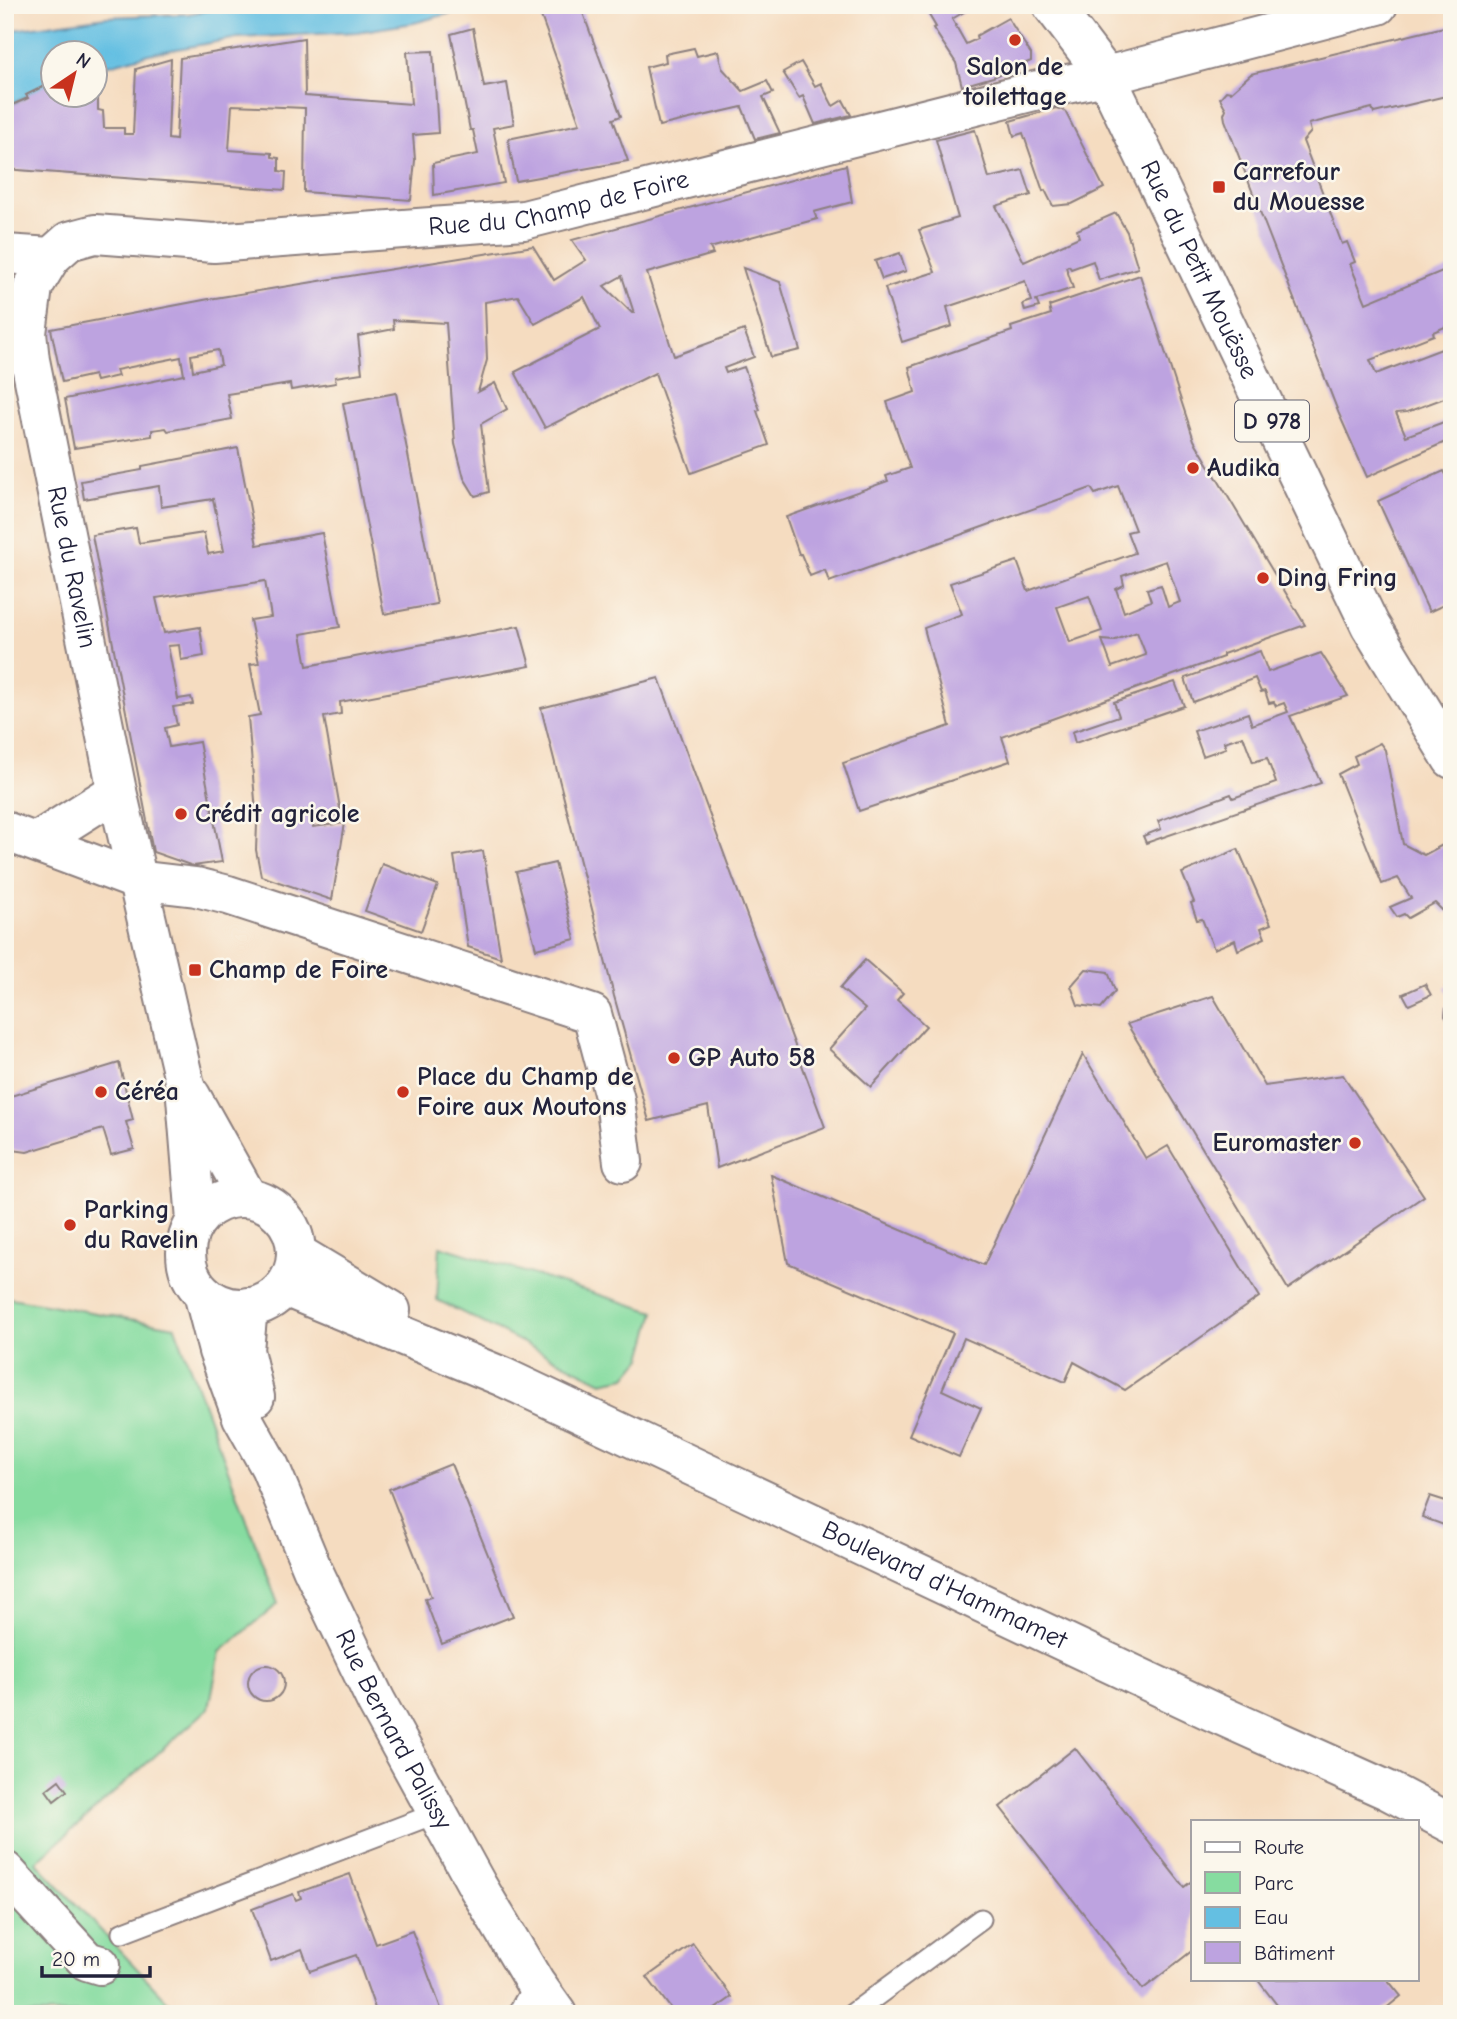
<svg xmlns="http://www.w3.org/2000/svg" width="1457" height="2019" font-family="'Comic Neue',sans-serif">
<rect width="100%" height="100%" fill="#fbf7ec"/>
<filter id="ink" filterUnits="userSpaceOnUse"><feTurbulence type="fractalNoise" baseFrequency=".0143" numOctaves="2"/><feDisplacementMap in="SourceGraphic" scale="14" xChannelSelector="R" yChannelSelector="G"/><feConvolveMatrix kernelMatrix="1 2 1 2 8 2 1 2 1" color-interpolation-filters="sRGB"/></filter>
<filter id="wash" filterUnits="userSpaceOnUse"><feTurbulence type="fractalNoise" baseFrequency=".00686" numOctaves="4" result="noise"/><feDisplacementMap in="SourceGraphic" scale="28" xChannelSelector="R" yChannelSelector="G"/><feGaussianBlur stdDeviation="1.57" result="paint"/><feColorMatrix in="noise" values="0 0 0 0 0 0 0 0 0 0 0 0 0 0 0 0 0 1.4 0 .05"/><feComposite in="paint" operator="in"/></filter>
<g filter="url(#wash)">
<rect width="100%" height="100%" fill="#f5dcc0"/>
<g fill="#86dca0" stroke="#547f6e" stroke-width="2">
<polygon points="440,1246 655,1312 642,1358 626,1377 602,1382 437,1300"/>
<polygon points="5,1297 175,1327 278,1604 220,1652 209,1708 36,1862 180,2014 5,2014"/>
</g>
<polygon fill="#64bfe2" stroke="#43708e" stroke-width="2" points="236,5 481,5 414,23 357,32 238,38 149,54 95,69 94,52 52,52 52,83 5,108 5,31 106,17 188,14"/>
<g id="blocks">
<g fill="#bda3e0" fill-rule="evenodd">
<polygon points="537,5 580,5 621,116 613,119 628,161 516,181 508,139 580,124"/>
<polygon points="923,5 976,5 952,19 966,44 977,39 976,36 1008,18 1031,54 1031,61 993,77 962,86 956,63 933,28 936,27"/>
<polygon points="1174,5 1206,5 1206,6 1177,13"/>
<polygon points="1452,25 1452,88 1445,90 1446,96 1374,113 1372,108 1309,124 1311,132 1303,141 1342,244 1347,242 1355,262 1350,264 1366,303 1452,267 1452,324 1433,332 1434,335 1370,360 1376,374 1452,345 1452,381 1446,383 1450,396 1407,412 1396,413 1406,436 1452,419 1452,439 1367,477 1339,414 1264,222 1225,120 1224,114 1226,109 1220,98 1226,91 1231,92 1251,74"/>
<polygon points="473,28 484,87 507,83 514,124 493,128 504,183 434,195 433,163 478,154 473,130 470,130 451,34"/>
<polygon points="304,38 305,96 411,104 407,52 433,51 438,133 413,135 415,160 411,200 304,192 305,108 232,105 229,150 272,153 272,157 279,158 279,171 286,172 285,190 5,169 5,108 28,98 26,95 52,82 52,94 94,94 94,81 98,80 98,110 103,111 104,128 124,128 124,134 133,134 136,69 171,59 168,139 176,140 180,58"/>
<polygon points="694,48 697,56 718,51 722,68 743,91 767,81 773,93 763,97 780,133 755,139 742,107 659,126 646,67 666,62 665,54"/>
<polygon points="801,62 815,86 821,83 833,106 843,100 851,115 815,124 803,96 799,98 783,72"/>
<polygon points="1056,108 1065,111 1104,188 1072,204 1053,206 1045,190 1043,191 1023,133 1014,136 1010,121"/>
<polygon points="975,130 989,178 1023,170 1031,195 996,206 1024,262 1079,237 1077,230 1116,213 1127,232 1138,268 1099,280 1093,261 1071,269 1069,266 1066,267 1073,288 1036,300 1039,307 1025,311 1023,304 1032,301 1025,281 947,307 952,326 902,342 885,288 935,272 919,230 958,218 936,140"/>
<path d="M846,165l6,37 -38,10 3,7 -107,29 3,6 -66,19 27,83 70,-26 10,27 -30,11 2,5 18,-6 16,43 -3,1 12,34 -78,28 -36,-100 -110,55 -30,-56 85,-43 -16,-32 -49,27 -17,-28 -33,6 2,58 -9,32 17,-9 12,26 -26,15 8,68 -14,4 -11,-18 -9,-34 -9,-121 -53,-3 1,9 -36,7 4,37 -27,4 1,6 -45,7 -1,-6 -63,10 5,25 -64,12 -2,-3 -14,2v6l-78,12 -9,-49 119,-24 -3,-18 -65,13 2,6 -22,5 -2,-6 -32,7 -11,-53 158,-30 324,-53 21,34 32,-20 -14,-20zM622,276l12,37h-2l-28,-27zM218,350l3,15 -28,6 -2,-16z"/>
<polygon points="900,253 906,271 882,279 875,261"/>
<polygon points="743,268 780,282 800,350 771,357"/>
<path d="M1140,275l54,165 111,185 -82,29v3l-221,80 8,24 -151,50 -16,-48 107,-37 -26,-98 38,-14 -12,-31 67,-22 11,30 107,-38 -8,-21 8,-2 -17,-44 -23,8 -4,-6 -262,94 -4,-12 -15,6 -9,-22h-2l-13,-37 102,-36 -2,-5 24,-8 -23,-66 28,-10 -6,-25 103,-36 -1,-4 40,-13 -2,-8zM1166,561l14,41 -12,5 -7,-22 -14,4 4,12 -27,11 -8,-23 8,-4 -2,-9zM1089,596l13,35 -32,11 -13,-35zM1137,632l9,23 -34,12 -10,-27 11,1z"/>
<polygon points="396,393 437,604 384,614 343,403"/>
<polygon points="238,448 257,545 322,533 340,627 301,634 307,666 519,626 530,666 340,702 341,714 324,717 341,814 312,818 313,827 345,823 332,900 261,876 256,850 257,824 248,717 260,715 250,664 259,663 250,620 271,617 265,581 156,598 164,633 200,627 204,656 181,660 179,645 168,646 178,699 191,697 193,704 173,707 177,725 165,728 169,747 199,742 222,862 193,866 153,852 92,535 136,528 139,543 204,533 208,554 224,551 213,499 161,507 159,486 84,499 81,481 142,470 142,466"/>
<polygon points="1444,471 1452,485 1452,601 1429,612 1378,501"/>
<polygon points="1260,651 1268,672 1321,653 1348,696 1290,716 1321,783 1146,843 1143,836 1161,829 1158,821 1231,794 1233,798 1276,783 1267,758 1253,762 1243,736 1224,742 1226,748 1203,756 1194,731 1248,713 1252,725 1288,712 1284,703 1276,706 1274,702 1269,703 1265,691 1261,692 1255,678 1193,702 1185,678"/>
<polygon points="659,678 825,1127 717,1168 708,1106 649,1121 614,996 541,708"/>
<polygon points="1175,682 1184,706 1075,743 1072,732 1119,716 1114,702"/>
<polygon points="1380,743 1385,750 1403,844 1424,855 1448,842 1452,847 1452,910 1445,913 1435,903 1408,918 1404,914 1397,917 1390,907 1411,898 1398,878 1382,884 1338,774 1357,764 1354,756"/>
<polygon points="1238,849 1271,924 1261,928 1265,938 1238,950 1235,940 1214,949 1202,919 1197,920 1191,903 1194,902 1182,873"/>
<polygon points="483,851 501,958 468,947 454,856"/>
<polygon points="555,863 575,939 536,949 516,872"/>
<polygon points="382,864 438,885 421,931 365,911"/>
<polygon points="865,960 903,993 897,1000 926,1026 871,1087 829,1049 865,1009 840,988"/>
<polygon points="1086,969 1108,972 1115,991 1101,1008 1078,1005 1071,986"/>
<polygon points="1425,984 1431,995 1409,1005 1403,994"/>
<polygon points="1452,984 1452,999 1445,987"/>
<polygon points="1213,996 1265,1086 1343,1075 1424,1196 1288,1289 1127,1024"/>
<polygon points="1452,1004 1452,1028 1445,1016 1446,1007"/>
<polygon points="1083,1054 1146,1159 1168,1146 1259,1297 1125,1390 1074,1362 1065,1382 964,1338 942,1390 981,1408 959,1457 909,1435 953,1333 788,1263 771,1175 984,1265"/>
<polygon points="119,1063 133,1120 126,1122 134,1149 111,1155 103,1129 27,1152 5,1149 5,1094 11,1096"/>
<polygon points="451,1464 513,1616 442,1644 425,1599 431,1597 389,1489"/>
<polygon points="1430,1496 1452,1503 1452,1528 1422,1517"/>
<circle cx="266" cy="1683" r="18"/>
<polygon points="1075,1748 1184,1887 1193,1880 1193,1950 1143,1989 1000,1807"/>
<polygon points="59,1780 67,1791 54,1801 46,1790"/>
<polygon points="350,1874 376,1944 412,1931 443,2014 377,2014 356,1955 310,1971 302,1949 271,1961 252,1909 293,1894 296,1900 301,1898 299,1892"/>
<polygon points="693,1944 732,1997 708,2014 675,2014 647,1977"/>
<polygon points="1257,1979 1387,1979 1401,1996 1379,2014 1284,2014"/>
</g>
</g>
</g>
<g filter="url(#ink)">
<use href="#blocks" fill-opacity="0" stroke="#8c7f7e" stroke-width="2"/>
<g fill="none" stroke-linecap="round" stroke-linejoin="round">
<g stroke="#8c7f7e" stroke-width="23">
<g id="service">
<polyline points="122,1933 437,1813"/>
<polyline points="517,2014 535,1983"/>
<polyline points="852,2014 981,1919"/>
</g>
</g>
<g stroke="#8c7f7e" stroke-width="42">
<g id="minor">
<polyline points="1052,5 1106,76"/>
<polyline points="136,880 196,887 228,895 592,1014 615,1100 623,1162"/>
<polyline points="5,1871 87,1961 100,1965"/>
</g>
</g>
<g stroke="#8c7f7e" stroke-width="42">
<g id="tertiary">
<path id="s1" d="M203,1293l15,58 24,66 28,50 42,101 64,133 102,186 57,96 22,31"/>
<polyline points="248,1307 244,1350 255,1397"/>
</g>
</g>
<g stroke="#8c7f7e" stroke-width="42">
<g id="secondary">
<path id="s2" d="M51,257l-18,30 -6,46 3,27 87,431 68,294 11,136"/>
<polyline points="5,831 136,880"/>
<polyline points="36,842 117,791"/>
<polyline points="191,1096 248,1198"/>
<circle cx="241" cy="1253" r="55"/>
<polyline points="296,1253 391,1310"/>
<path id="s3" d="M285,1287l218,90 706,333 178,80 65,34"/>
</g>
</g>
<g stroke="#8c7f7e" stroke-width="42">
<g id="primary">
<path id="s4" d="M1106,76l264,549 82,134"/>
<path id="s5" d="M5,254l46,3 18,-16 26,-7 119,9 310,-23 514,-130 68,-14 272,-71"/>
</g>
</g>
<use href="#service" stroke="#fff" stroke-width="19"/>
<use href="#minor" stroke="#fff" stroke-width="38"/>
<use href="#tertiary" stroke="#fff" stroke-width="38"/>
<use href="#secondary" stroke="#fff" stroke-width="38"/>
<use href="#primary" stroke="#fff" stroke-width="38"/>
</g>
</g>
<g fill="#c8321e" stroke="#fbf7ec" stroke-width="2.5">
<circle cx="1015" cy="40" r="7"/>
<rect x="1212" y="180" width="14" height="14" rx="3.5"/>
<circle cx="1193" cy="468" r="7"/>
<circle cx="1263" cy="578" r="7"/>
<circle cx="181" cy="814" r="7"/>
<rect x="188" y="963" width="14" height="14" rx="3.5"/>
<circle cx="674" cy="1058" r="7"/>
<circle cx="101" cy="1092" r="7"/>
<circle cx="403" cy="1092" r="7"/>
<circle cx="1355" cy="1143" r="7"/>
<circle cx="70" cy="1225" r="7"/>
</g>
<g text-anchor="middle" dominant-baseline="central" stroke-width="5" stroke-linejoin="round" paint-order="stroke">
<rect fill="#fbf7ec" stroke="#636270" stroke-width="2" x="1235" y="400.5" width="74" height="41" rx="5"/>
<g font-size="24" font-weight="bold" fill="#22223b">
<text x="1272" y="421">D 978</text>
</g>
<g font-size="26" font-weight="bold" fill="#22223b" stroke="#fbf7ec" text-anchor="start">
<text x="1015" y="67" text-anchor="middle">Salon de<tspan x="1015" dy="30">toilettage</tspan></text>
<text x="1233" y="172">Carrefour<tspan x="1233" dy="30">du Mouesse</tspan></text>
<text x="1207" y="468">Audika</text>
<text x="1277" y="578">Ding Fring</text>
<text x="195" y="814">Crédit agricole</text>
<text x="209" y="970">Champ de Foire</text>
<text x="688" y="1058">GP Auto 58</text>
<text x="417" y="1077">Place du Champ de<tspan x="417" dy="30">Foire aux Moutons</tspan></text>
<text x="115" y="1092">Céréa</text>
<text x="1341" y="1143" text-anchor="end">Euromaster</text>
<text x="84" y="1210">Parking<tspan x="84" dy="30">du Ravelin</tspan></text>
</g>
<g font-size="26" fill="#22223b" stroke="#fbf7ec">
<text stroke="none"><textPath href="#s5" startOffset="564">Rue du Champ de Foire</textPath></text>
<text stroke="none"><textPath href="#s4" startOffset="215">Rue du Petit Mouësse</textPath></text>
<text stroke="none"><textPath href="#s2" startOffset="320">Rue du Ravelin</textPath></text>
<text stroke="none"><textPath href="#s3" startOffset="724">Boulevard d'Hammamet</textPath></text>
<text stroke="none"><textPath href="#s1" startOffset="478">Rue Bernard Palissy</textPath></text>
</g>
</g>
<rect width="1457" height="2019" fill="none" stroke="#fbf7ec" stroke-width="28"/>
<rect x="1191" y="1820" width="228" height="161" fill="#fbf7ec" stroke="#a4a2a5" stroke-width="2"/>
<rect x="1205" y="1842" width="35" height="10" fill="#ffffff" stroke="#a4a2a5" stroke-width="2"/>
<text x="1254" y="1854" font-size="21" fill="#22223b">Route</text>
<rect x="1205" y="1872" width="35" height="21" fill="#86dca0" stroke="#a4a2a5" stroke-width="2"/>
<text x="1254" y="1890" font-size="21" fill="#22223b">Parc</text>
<rect x="1205" y="1907" width="35" height="21" fill="#64bfe2" stroke="#a4a2a5" stroke-width="2"/>
<text x="1254" y="1924" font-size="21" fill="#22223b">Eau</text>
<rect x="1205" y="1942" width="35" height="21" fill="#bda3e0" stroke="#a4a2a5" stroke-width="2"/>
<text x="1254" y="1960" font-size="21" fill="#22223b">Bâtiment</text>
<g transform="translate(74 74) rotate(35)"><circle r="33" fill="#fbf7ec" stroke="#a4a2a5" stroke-width="2"/>
<path d="M0-5L12 26L0 18L-12 26Z" fill="#c8321e"/>
<text y="-10" font-size="19" font-weight="bold" text-anchor="middle" fill="#22223b">N</text>
</g>
<path d="M42 1966v10h108v-10" fill="none" stroke="#22223b" stroke-width="3.5"/>
<text x="52" y="1966" font-size="21" fill="#22223b" stroke="#fbf7ec" stroke-width="5" paint-order="stroke">20 m</text>
</svg>
